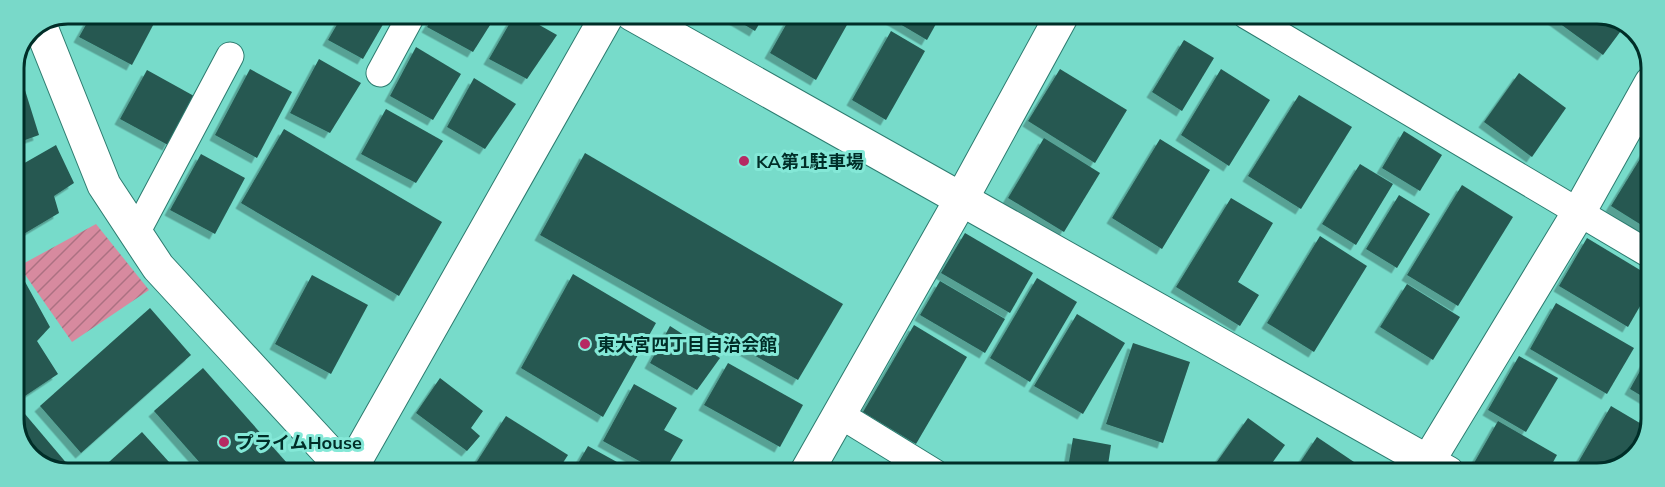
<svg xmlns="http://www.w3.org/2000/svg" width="1665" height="487" font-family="Mulish,'Noto Sans JP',sans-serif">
<defs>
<pattern id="garden-furrows" width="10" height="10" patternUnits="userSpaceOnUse" patternTransform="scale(1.5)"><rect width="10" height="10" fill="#d78a9f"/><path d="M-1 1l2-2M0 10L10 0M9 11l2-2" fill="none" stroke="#ac7182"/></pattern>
<filter id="shadow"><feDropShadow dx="-5.5" dy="5.5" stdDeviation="0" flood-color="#0004"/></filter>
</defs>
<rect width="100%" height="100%" fill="#77dbca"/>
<polygon fill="url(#garden-furrows)" points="96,224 149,290 72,342 19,266"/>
<g fill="#255951" filter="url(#shadow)">
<polygon points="92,14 159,14 132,65 79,37"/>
<polygon points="343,14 389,14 363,59 328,40"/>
<polygon points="435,14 497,14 473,52 427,27"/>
<polygon points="515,14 520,14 557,35 527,79 489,59"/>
<polygon points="726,14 765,14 755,31"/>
<polygon points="792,14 852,16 816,80 770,53"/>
<polygon points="883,14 941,15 927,40"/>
<polygon points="1548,15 1611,15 1626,24 1603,55"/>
<polygon points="891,31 925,51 886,120 852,100"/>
<polygon points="1184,40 1214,58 1182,111 1152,92"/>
<polygon points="416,47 461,74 433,120 390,96"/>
<polygon points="319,59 361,83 330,133 290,113"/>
<polygon points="250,69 292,92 257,158 215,135"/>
<polygon points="1060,69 1127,110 1095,163 1028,121"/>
<polygon points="1221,69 1270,100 1229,166 1181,135"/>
<polygon points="147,70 194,96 168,145 120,119"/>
<polygon points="19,71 39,135 14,144 14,73"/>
<polygon points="1519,73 1566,108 1532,157 1484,122"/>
<polygon points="474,78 516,104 485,149 447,127"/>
<polygon points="1299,95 1352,127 1301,209 1248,176"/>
<polygon points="386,109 443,141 416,183 361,154"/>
<polygon points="284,129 442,222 399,296 241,203"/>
<polygon points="1404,131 1442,155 1420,191 1382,168"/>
<polygon points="1044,138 1100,173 1064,232 1008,198"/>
<polygon points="1160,139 1210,170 1162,249 1112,218"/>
<polygon points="1651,141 1651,231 1611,206"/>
<polygon points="56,145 74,183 54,196 59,213 17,238 14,233 14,169"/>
<polygon points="585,153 843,304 798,380 540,235"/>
<polygon points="201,154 245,178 215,234 170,210"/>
<polygon points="1360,164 1393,184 1356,245 1322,224"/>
<polygon points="1462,185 1513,217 1458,306 1407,275"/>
<polygon points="1399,195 1430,214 1397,268 1366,249"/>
<polygon points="1231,198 1273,223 1238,282 1259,295 1240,326 1176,287"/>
<polygon points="965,233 1033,273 1010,313 941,273"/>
<polygon points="1320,236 1367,266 1314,352 1267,323"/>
<polygon points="1587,238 1650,276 1650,289 1628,327 1559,286"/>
<polygon points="573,274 656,323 603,417 521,368"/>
<polygon points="312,275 368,305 331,374 275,344"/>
<polygon points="1037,278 1077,302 1030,382 990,358"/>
<polygon points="24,280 50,327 37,341 58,374 25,396 14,380 14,288"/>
<polygon points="940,281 1005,319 985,353 920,315"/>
<polygon points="1407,284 1460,317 1433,360 1380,327"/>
<polygon points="1556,303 1634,348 1607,394 1530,349"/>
<polygon points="150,308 191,355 81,453 40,406"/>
<polygon points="1077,314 1125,343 1083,414 1034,386"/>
<polygon points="914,325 967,357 916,444 863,412"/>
<polygon points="670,326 720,358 697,390 650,363"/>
<polygon points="1133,343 1190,362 1163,443 1106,424"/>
<polygon points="1650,353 1650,401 1630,389"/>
<polygon points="1519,356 1558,378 1526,432 1488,410"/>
<polygon points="728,363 803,405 780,447 704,405"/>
<polygon points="203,368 295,472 208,472 154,411"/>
<polygon points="440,378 483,411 471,428 480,436 467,451 416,413"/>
<polygon points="634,384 677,408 664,430 683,440 664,472 659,472 603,441"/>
<polygon points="14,401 74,472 54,472 27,455 14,426"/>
<polygon points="1611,406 1650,429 1650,433 1630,462 1597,473 1572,473"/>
<polygon points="506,416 568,455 557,472 491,472 476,463"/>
<polygon points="1248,418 1285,445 1265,473 1209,473"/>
<polygon points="1498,421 1557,455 1547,473 1492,473 1474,463"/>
<polygon points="142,432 178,472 98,472"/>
<polygon points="1317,437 1357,464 1351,473 1293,473"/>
<polygon points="1073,438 1111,445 1108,465 1141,471 1141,473 1067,473"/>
<polygon points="588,446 635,472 573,472"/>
</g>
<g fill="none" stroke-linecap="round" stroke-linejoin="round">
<g stroke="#2c7b6f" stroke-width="29">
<g id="service">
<polyline points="1246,15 1651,255"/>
<polyline points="380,73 412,14"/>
<polyline points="136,233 230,56"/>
<polyline points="839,414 935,473"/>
</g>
</g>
<g stroke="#2c7b6f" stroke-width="35">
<g id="minor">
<polyline points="632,14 1448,473"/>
<polyline points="806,473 962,198 1062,15"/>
<polyline points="1421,473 1579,212 1651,83"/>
</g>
</g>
<g stroke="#2c7b6f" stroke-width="35">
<g id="tertiary">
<polyline points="40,25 104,185 158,267 347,472"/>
<polyline points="349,472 608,14"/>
</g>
</g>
<use href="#service" stroke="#fff" stroke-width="27"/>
<use href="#minor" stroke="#fff" stroke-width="33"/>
<use href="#tertiary" stroke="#fff" stroke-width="33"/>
</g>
<g fill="#b62a63" stroke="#84e8d7" stroke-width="2">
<circle cx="744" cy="161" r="6"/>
<circle cx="585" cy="344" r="6"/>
<circle cx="224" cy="442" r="6"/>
</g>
<g text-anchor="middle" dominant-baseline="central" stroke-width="6" stroke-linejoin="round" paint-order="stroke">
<g font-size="18" font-weight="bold" fill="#002e28" stroke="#84e8d7" text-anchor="start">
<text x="756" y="161">KA第1駐車場</text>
<text x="597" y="344">東大宮四丁目自治会館</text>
<text x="236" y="442">プライムHouse</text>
</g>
</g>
<path d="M0 0H1665V487H0ZM68 24H1597A44 44 0 0 1 1641 68V419A44 44 0 0 1 1597 463H68A44 44 0 0 1 24 419V68A44 44 0 0 1 68 24Z" fill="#79d9c9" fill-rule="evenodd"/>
<path fill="none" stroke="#002e28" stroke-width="3" d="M68 24H1597A44 44 0 0 1 1641 68V419A44 44 0 0 1 1597 463H68A44 44 0 0 1 24 419V68A44 44 0 0 1 68 24Z"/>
</svg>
